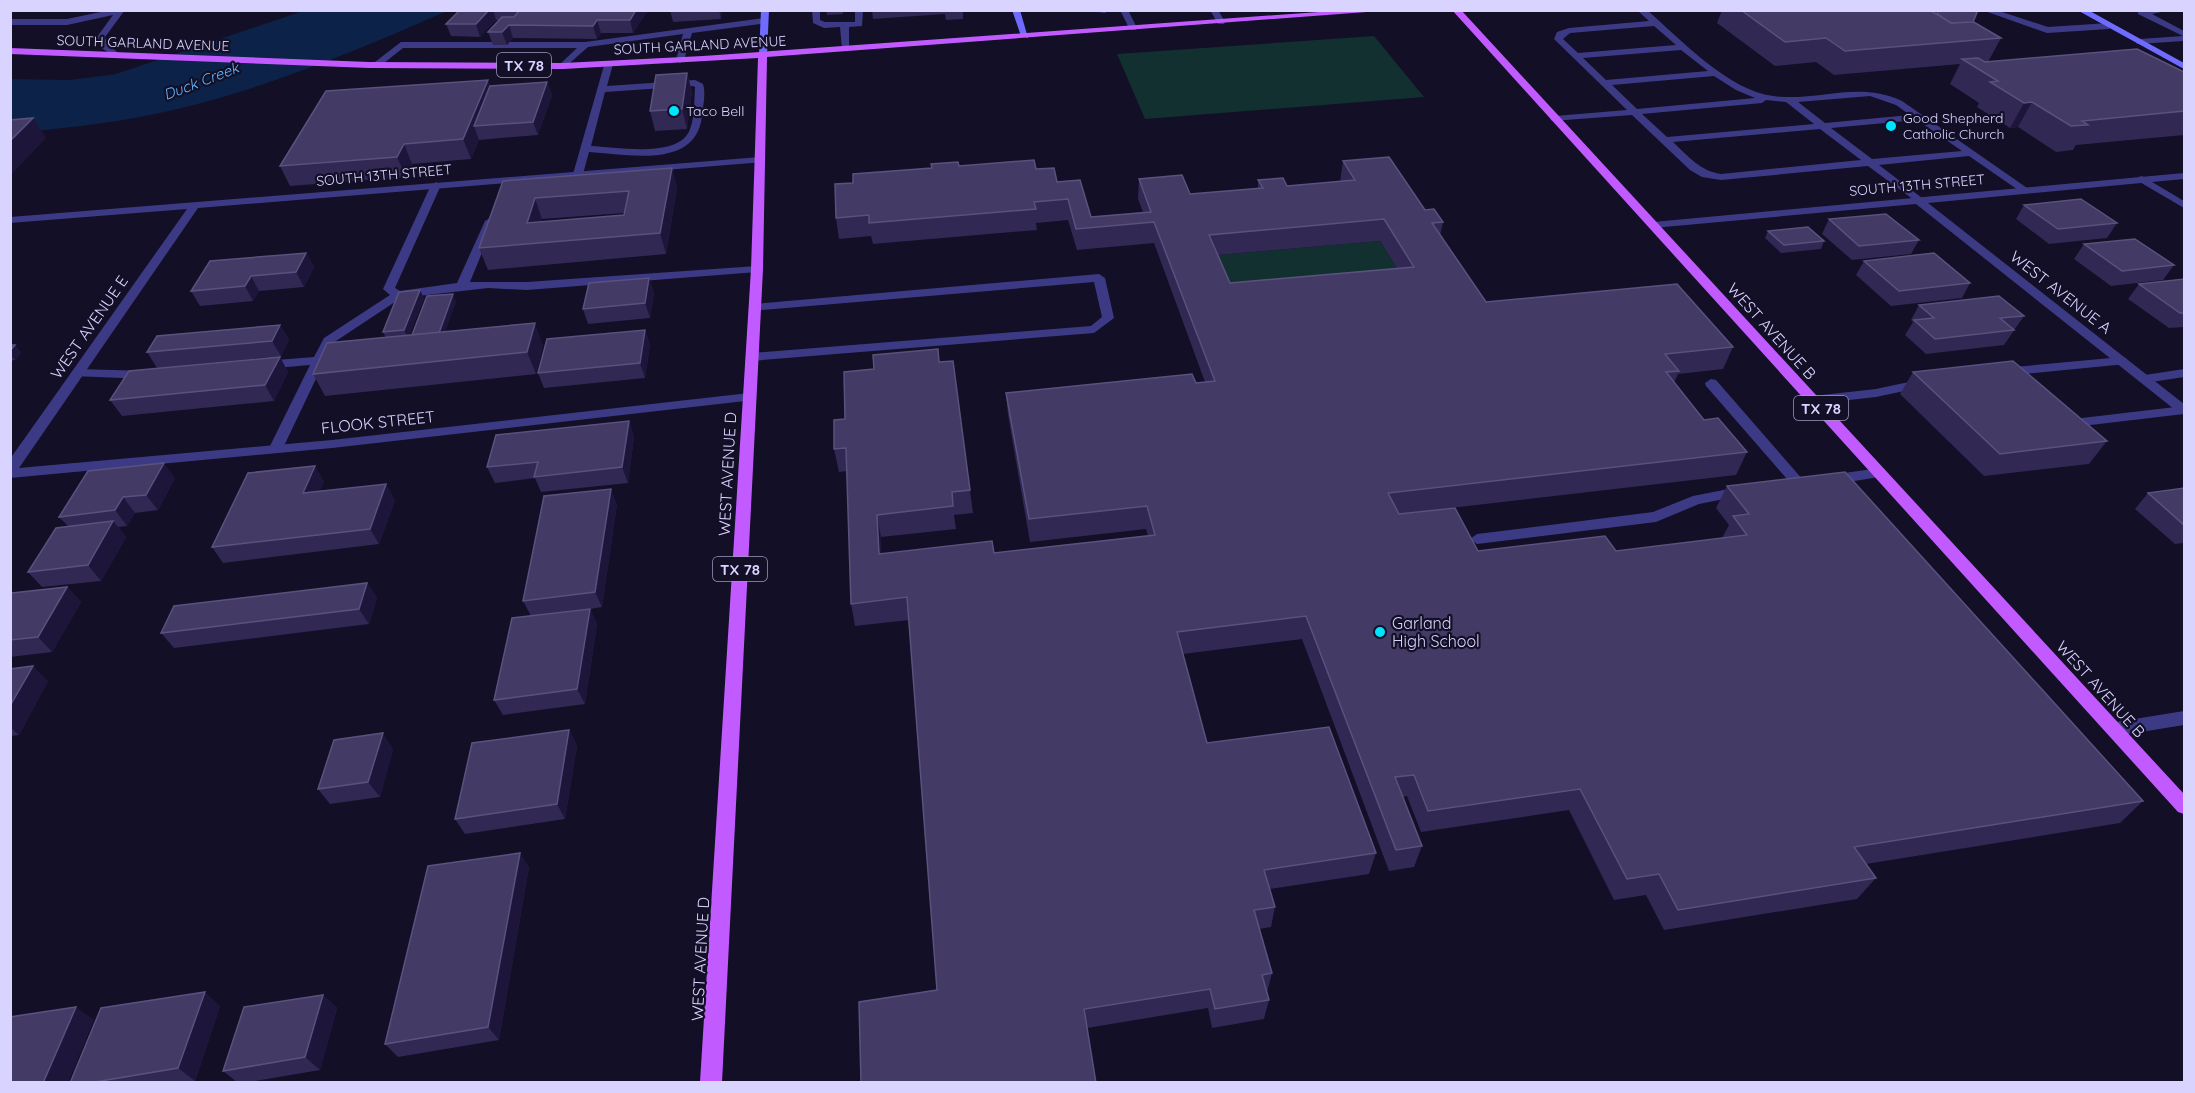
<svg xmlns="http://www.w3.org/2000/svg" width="2195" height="1093" font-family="Quicksand,sans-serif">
<rect width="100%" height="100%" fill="#130f26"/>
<g fill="#12302f">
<polygon points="1374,36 1424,97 1145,119 1117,54"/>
<polygon points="1380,241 1410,288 1228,305 1207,256"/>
</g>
<path fill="#0c2248" d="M303,11h144c-91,40 -194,83 -292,103 -48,10 -96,15 -144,19v-54l59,1 46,-6z"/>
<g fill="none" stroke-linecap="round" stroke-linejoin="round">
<g fill="#3d3a85" fill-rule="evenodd">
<polygon points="812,10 820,10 820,20 825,22 855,22 855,10 863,10 862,26 849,27 849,51 842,49 840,27 824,28 813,23"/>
<polygon points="1085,10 1109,10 1105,13"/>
<polygon points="1120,10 1128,10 1137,28 1136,30 1130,30"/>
<polygon points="1210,10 1218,10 1225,22 1224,24 1218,24"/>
<path d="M1637,10h10c32,28 82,81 126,86 46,6 84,-16 129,5l128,89 -5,3 -4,-1 -52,-36 -90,9 43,33 1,2 -5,3 -50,-37 -147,14 -19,-3 -12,-7 -58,-55 -80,6 -2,-2 5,-3 72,-6 -73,-71 3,-7 12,-4 80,-7zM1654,26l22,19 -98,8 -15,-14 7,-6zM1681,50l27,21 -102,9 -23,-22zM1714,76l22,14 19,8 -118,11 -25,-24zM1870,96l26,9 14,10 -85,8 -27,-21zM1766,100l20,2 28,22 -147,13 -25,-23 120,-11zM1917,120l45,31 -90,8 -41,-31zM1820,129l41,31 -140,14c-21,-3 -33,-18 -48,-32z"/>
<polygon points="1982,10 1996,10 2048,27 2109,23 2113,26 2109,29 2047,33"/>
<polygon points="2138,10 2170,10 2152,14 2184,31 2184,41 2137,44 2136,42 2140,39 2183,36 2138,14"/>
<polygon points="764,18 767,19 767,23 692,33 684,60 680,63 676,60 683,34 588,47 563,69 558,66 577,48 403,48 379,67 371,65 401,42 585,42"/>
<path d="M605,62l8,2 -6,22 88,-6 8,4c3,9 0,22 -1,32 -6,54 -75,38 -113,36l-6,22 -9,2 -1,-2zM693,86l2,1c-1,14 0,29 -5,42 -10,30 -74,18 -99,17l14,-54z"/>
<polygon points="2142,176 2184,201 2184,208 2138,181 2138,177"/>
<polygon points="436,182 441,185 395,288 400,291 457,283 485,221 490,218 495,221 470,282 527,282 757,266 763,269 757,272 527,290 488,288 401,298 333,343 283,448 281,451 271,451 269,448 310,365 264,369 258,365 264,361 314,357 324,338 390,295 383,289 431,185"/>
<polygon points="1099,274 1105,278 1114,318 1094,333 751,361 745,357 751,353 1091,326 1102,317 1094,282 750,311 750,305 754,304"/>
<polygon points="2122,357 2126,358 2128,361 2126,364 2003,376 1997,372 2003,368"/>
<polygon points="77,369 148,371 154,375 148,379 72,376 71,373"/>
<polygon points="2184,369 2184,377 2145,383 2139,379 2145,375"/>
<polygon points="1711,379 1716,380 1804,481 1806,484 1804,487 1794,487 1706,386 1705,383"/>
<polygon points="1923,379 1929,383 1928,386 1876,397 1813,404 1806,400 1813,396 1876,389"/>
<polygon points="2184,406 2184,414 2065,428 2058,424 2065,420"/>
<polygon points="1880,468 1885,470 1887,473 1885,476 1830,485 1823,480 1830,475"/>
<polygon points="1744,486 1751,491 1749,494 1699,504 1656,522 1477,544 1470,539 1477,534 1653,512 1693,496"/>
</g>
<g fill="#3d3a85" fill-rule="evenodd">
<polygon points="110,10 125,10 105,37 107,44 121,55 117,58 100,47 97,37 113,15 67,25 10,25 10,19 67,19"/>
<polygon points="760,157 765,160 764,162 198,208 19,468 332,440 749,393 754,394 756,397 754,400 332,448 10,478 10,459 187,209 10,223 10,217"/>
<polygon points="2184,173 2184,179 1928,203 2184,404 2184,414 2179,413 1916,204 1653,228 1647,225 1653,222"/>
<polygon points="2184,711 2184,725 2116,736 2110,734 2107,729 2110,724 2116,722"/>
</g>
<g fill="#6f6bff" fill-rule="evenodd">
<polygon points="761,10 769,10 767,55 763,58 759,55"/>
<polygon points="1012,10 1020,10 1028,38 1021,36"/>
<polygon points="2077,10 2088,10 2184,63 2184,69"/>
</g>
<g fill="#c25bff" fill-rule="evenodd">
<polygon points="1347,10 1393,10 767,57 763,269 722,1082 700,1082 751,269 758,58 563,69 369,68 10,54 10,48 369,62 563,63 703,56"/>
<polygon points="1452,10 1461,10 2184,794 2184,814 2178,812"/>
</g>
</g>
<g fill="#312854" fill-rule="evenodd">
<polygon points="460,10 648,10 633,33 601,33 597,39 513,38 507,45 493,45 488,32 500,20 496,20 480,37 451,36 446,24"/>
<polygon points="670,10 722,10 721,19 673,22"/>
<polygon points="826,10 843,10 843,14 827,15"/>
<polygon points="872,10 974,10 963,11 963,19 946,20 945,14 873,19"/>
<polygon points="1722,10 1930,10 1937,14 1973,22 2001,38 1988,62 2184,72 2184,135 2076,145 2073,150 2056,152 2018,127 2010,128 1977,107 1979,103 1950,84 1960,64 1834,75 1816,62 1775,66 1717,23"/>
<polygon points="687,73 692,92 687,129 655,131 650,111"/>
<polygon points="488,80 490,86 547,82 552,95 538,135 479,140 471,159 412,164 406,177 290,186 280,166"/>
<path d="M1343,161l82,49 18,12 -3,14 46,66 247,45 -10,22 -45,5 -4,9 30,37 43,32 -11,23 -337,39 79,37h138l106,-13 7,-13 -13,-17 11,-22 416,315 -23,22 -254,41 10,14 -19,21 -193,31 -18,-35 -32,5 -45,-90 -148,22 -14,-36 -5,1 20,49 -8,21 -25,4 -87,-232 -119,15 24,89 169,110 -7,21 -99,15 5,18 -4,20 -12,2 13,44 -5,20 2,7 -5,19 -52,9 -4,-20 -121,20 -150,-38 -28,-370 -54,6 -4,-22 -4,-133 -8,1 -5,-23 11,-30 95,-57 30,128 3,23 -19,2 2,14 -75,8v17l113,-1 154,-17 -2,-7 -116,13 -22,-127 -2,-22 199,-11 -51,-139 -77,7 -9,-30 -32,3 1,7 -164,14 -2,-8 -32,3 -3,-21 17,-35 106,-17 77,3 21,13 34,35 52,-5 -5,-13 1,-20 51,15 68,-6v-8l29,6 53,-4zM1380,241l17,27 -167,15 -12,-28z"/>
<path d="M672,168l5,20 -11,66 -178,16 -9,-22 24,-67zM624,213v2l-83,7 1,-3z"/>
<polygon points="2024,205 2117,223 2107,238 2049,244 2016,219"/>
<polygon points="1829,219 1919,240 1911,254 1852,260 1822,234"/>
<polygon points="1768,231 1824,241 1821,249 1781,253 1765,238"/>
<polygon points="2084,244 2174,265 2163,280 2111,286 2074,259"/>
<polygon points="306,253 314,267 304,287 259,291 253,301 200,306 191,291"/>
<polygon points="1864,261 1970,283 1962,298 1891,306 1856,275"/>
<polygon points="649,278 654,293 650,318 588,324 583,309"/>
<polygon points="2184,279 2184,327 2169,328 2128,299 2139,284"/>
<polygon points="424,298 409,336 412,335 456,301 445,332 543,345 536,374 325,396 313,374 386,338 383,332"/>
<polygon points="1919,305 2024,316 2004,345 1926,354 1905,335 1913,322 1911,320"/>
<polygon points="280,325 289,340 281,356 157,368 147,352"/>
<polygon points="645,330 650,345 645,378 544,388 538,373"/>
<polygon points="10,345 15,345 21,353 15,360 10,361"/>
<polygon points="280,357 288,372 274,401 122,416 110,400"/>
<polygon points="1913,372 2107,441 2089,464 1984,476 1900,394"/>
<polygon points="629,421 634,437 628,483 541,492 535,478 495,483 487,467"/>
<polygon points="175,478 158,510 135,513 127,526 118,527 126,537 101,581 42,587 28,572 68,526 59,517"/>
<polygon points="324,481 320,491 395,500 379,544 223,563 212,547"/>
<polygon points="2184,488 2184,543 2175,544 2135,509 2148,493"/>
<polygon points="617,504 602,607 590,609 597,624 585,704 503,715 494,700 531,616 523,601"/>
<polygon points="367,583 377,598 369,624 174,648 161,633"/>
<polygon points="67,587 81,602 52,652 10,657 10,595"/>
<polygon points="10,669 48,681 19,735 10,736"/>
<polygon points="569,730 577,746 565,819 465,834 455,819"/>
<polygon points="393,749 380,797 330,804 318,789"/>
<polygon points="529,867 499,1040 398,1057 385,1044"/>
<polygon points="323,995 337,1008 320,1070 244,1083 238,1083 223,1071"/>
<polygon points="220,1006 195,1081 184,1083 70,1083"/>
</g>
<g fill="#1d163a">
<polygon points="489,10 493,10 496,20 480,37 476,24"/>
<polygon points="636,10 648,10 633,33 630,20"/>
<polygon points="719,10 722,10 721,19"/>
<polygon points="597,20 601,33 597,39 593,26"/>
<polygon points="509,25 513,38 507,45 502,32"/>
<polygon points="687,73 692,92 687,129 682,109"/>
<polygon points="488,80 495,99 474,126 479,140 471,159 463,139"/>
<polygon points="547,82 552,95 538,135 533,122"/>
<polygon points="2032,102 2018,127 2010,128 2024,103"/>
<polygon points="33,118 46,138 10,176 10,141"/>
<polygon points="404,144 412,164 406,177 397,157"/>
<polygon points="672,168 677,188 666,254 660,233"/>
<polygon points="535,198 542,219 535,244 527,223"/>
<polygon points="306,253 314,267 304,287 296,272"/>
<polygon points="251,276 259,291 253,301 245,286"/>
<polygon points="649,278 654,293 650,318 645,303"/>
<polygon points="420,290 424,298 408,338 404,330"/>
<polygon points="453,294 456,301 442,341 439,333"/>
<polygon points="535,323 543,345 536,374 527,352"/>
<polygon points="280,325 289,340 281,356 272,341"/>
<polygon points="645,330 650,345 645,378 640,363"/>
<polygon points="15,345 21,353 15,360 10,354 10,351"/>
<polygon points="280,357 288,372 274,401 265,385"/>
<polygon points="629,421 634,437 628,483 622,467"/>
<polygon points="164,463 175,478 158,510 146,495"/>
<polygon points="315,466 324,481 313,509 303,493"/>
<polygon points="386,484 395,500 379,544 370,529"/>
<polygon points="611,489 617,504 602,607 595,592"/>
<polygon points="123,497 135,513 127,526 115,510"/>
<polygon points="877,515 881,537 883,577 879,554"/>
<polygon points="113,521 126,537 101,581 88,565"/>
<polygon points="367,583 377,598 369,624 359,609"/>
<polygon points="67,587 81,602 52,652 38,637"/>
<polygon points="590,609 597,624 585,704 577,689"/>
<polygon points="33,666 48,681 19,735 10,727 10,706"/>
<polygon points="569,730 577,746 565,819 557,804"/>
<polygon points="383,733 393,749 380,797 368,782"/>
<polygon points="520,853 529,867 499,1040 488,1027"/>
<polygon points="205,992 220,1006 195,1081 178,1068"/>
<polygon points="323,995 337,1008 320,1070 305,1057"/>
<polygon points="76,1007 94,1020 68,1083 43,1083"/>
</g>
<g fill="#433a66" stroke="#5a527e" stroke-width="1.5" fill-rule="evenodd">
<polygon points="460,10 489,10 476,24 446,24"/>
<polygon points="520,10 636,10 630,20 597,20 593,26 509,25 502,32 488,32 502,17 514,17"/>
<polygon points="1741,10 1930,10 1951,23 1972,21 2001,38 1845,51 1826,38 1785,42"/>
<polygon points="1938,10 1978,10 1973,22 1951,23 1937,14"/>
<polygon points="2137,49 2184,72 2184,111 2082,121 2088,125 2071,126 2032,102 2024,103 1990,82 1998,81 1962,59 1978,58 1985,62"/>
<polygon points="687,73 682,109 650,111 656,75"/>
<polygon points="488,80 463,139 404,144 397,157 280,166 326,91"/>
<polygon points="547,82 533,122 474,126 490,86"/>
<polygon points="33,118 10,141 10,120"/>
<path d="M1389,157l36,53 9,-1 9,13 -11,1 54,79 191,-18 56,63 -68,7 14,17 -13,1 38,48 14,-2 29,34 -359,41 11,21 56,-6 23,43 127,-15 11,15 131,-16 -14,-19 16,-2 -22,-28 118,-14 298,329 -289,46 22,31 -198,32 -19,-36 -32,5 -47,-90 -152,22 -14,-36 -19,2 27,69 -26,4 -90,-234 -129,16 30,111 122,-16 47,126 -112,17 11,37 -21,3 18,63 -10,2 7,25 -54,9 -5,-20 -126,20 12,74h-235l-2,-81 78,-12 -30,-393 -56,7 -5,-156 -12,1v-29l11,-1 -1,-47 30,-3 -1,-14 65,-6 1,13 14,-1 17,129 -18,2 1,14 -76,9 2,39 113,-13 2,12 161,-18 -8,-29 -118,13 -23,-126 186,-19 4,9 19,-2 -61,-159 -78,7 -8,-30 -34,3 2,7 -167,14v-8l-33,3 -1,-34 18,-1v-9l79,-6 -1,-4 27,-2 1,4 75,-6 2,9 18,-1 3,14 23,-2 11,37 60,-5 -12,-33 43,-4 8,19 73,-6 -5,-8 25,-2 4,8 68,-6 -12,-19zM1384,219l30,48 -184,16 -21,-48z"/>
<path d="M672,168l-12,65 -181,15 24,-67zM629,191l-5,24 -97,8 8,-25z"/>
<polygon points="2081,199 2117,223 2058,229 2024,205"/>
<polygon points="1886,214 1919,240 1859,246 1829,219"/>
<polygon points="1808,227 1824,241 1784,245 1768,231"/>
<polygon points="2135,239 2174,265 2122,271 2084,244"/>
<polygon points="306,253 296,272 251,276 245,286 191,291 210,261"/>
<polygon points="1934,253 1970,283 1899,291 1864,261"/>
<polygon points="649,278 645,303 583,309 589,283"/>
<polygon points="2184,279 2184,313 2180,313 2139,284"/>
<polygon points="420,290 404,330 383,332 399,292"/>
<polygon points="453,294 439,333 412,335 427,296"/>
<polygon points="1999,296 2024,316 2000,318 2014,330 1935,339 1914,320 1934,318 1919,305"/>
<polygon points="535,323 527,352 313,374 327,343"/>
<polygon points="280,325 272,341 147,352 157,336"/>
<polygon points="645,330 640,363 538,373 547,339"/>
<polygon points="10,345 15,345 10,351"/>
<polygon points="280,357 265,385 110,400 129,371"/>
<polygon points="2013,361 2107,441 2000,454 1913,372"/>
<polygon points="629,421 622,467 534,477 538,462 487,467 496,435"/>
<polygon points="164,463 146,495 123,497 115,510 59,517 88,471"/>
<polygon points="315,466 303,493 386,484 370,529 212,547 248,473"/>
<polygon points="2184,488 2184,525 2148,493"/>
<polygon points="611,489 595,592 523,601 544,496"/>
<polygon points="113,521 88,565 28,572 56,528"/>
<polygon points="367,583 359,609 161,633 174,606"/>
<polygon points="67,587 38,637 10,640 10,595 12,593"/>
<polygon points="590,609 577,689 494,700 512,618"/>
<polygon points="33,666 10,706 10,669"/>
<polygon points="569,730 557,804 455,819 472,743"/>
<polygon points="383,733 368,782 318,789 334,740"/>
<polygon points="520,853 488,1027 385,1044 428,866"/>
<polygon points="205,992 178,1068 89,1083 70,1083 101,1008"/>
<polygon points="323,995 305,1057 223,1071 244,1007"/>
<polygon points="76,1007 43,1083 10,1083 10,1017"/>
</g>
<g fill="#00e5ff" stroke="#130f26" stroke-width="2">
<circle cx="674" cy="111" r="6"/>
<circle cx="1891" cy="126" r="6"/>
<circle cx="1380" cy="632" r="6"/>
</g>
<g text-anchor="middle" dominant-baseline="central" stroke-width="4.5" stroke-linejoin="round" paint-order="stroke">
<g font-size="14" fill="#d9d4ff" stroke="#130f26">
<text transform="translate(143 43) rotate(2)">SOUTH GARLAND AVENUE</text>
<text transform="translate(700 45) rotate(-3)">SOUTH GARLAND AVENUE</text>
<text transform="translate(384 175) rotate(-5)">SOUTH 13TH STREET</text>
<text transform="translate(1917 185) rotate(-5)">SOUTH 13TH STREET</text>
</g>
<g font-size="14" fill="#d9d4ff" stroke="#130f26" text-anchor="start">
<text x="686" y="111">Taco Bell</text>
<text x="1903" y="118">Good Shepherd<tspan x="1903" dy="16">Catholic Church</tspan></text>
</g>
<g fill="#130f26" stroke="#9e99be" stroke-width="1.5">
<rect x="497" y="53" width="54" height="24" rx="4.5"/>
<rect x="1794" y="396" width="54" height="24" rx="4.5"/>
<rect x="713" y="557" width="54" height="24" rx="4.5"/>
</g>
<g font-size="15" font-weight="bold" fill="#d9d4ff">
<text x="524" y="65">TX 78</text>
<text x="1821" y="408">TX 78</text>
<text x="740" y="569">TX 78</text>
</g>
<g font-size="15" font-style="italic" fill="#62b6ff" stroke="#130f26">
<text transform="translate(201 81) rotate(-21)">Duck Creek</text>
</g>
<g font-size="16" fill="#d9d4ff" stroke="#130f26">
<text transform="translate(2061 292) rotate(38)">WEST AVENUE A</text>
<text transform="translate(89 327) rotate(-55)">WEST AVENUE E</text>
<text transform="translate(1772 331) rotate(48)">WEST AVENUE B</text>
<text transform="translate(378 422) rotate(-6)">FLOOK STREET</text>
<text transform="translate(727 474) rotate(-87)">WEST AVENUE D</text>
<text transform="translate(2101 689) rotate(48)">WEST AVENUE B</text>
<text transform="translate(700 959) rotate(-87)">WEST AVENUE D</text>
</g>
<g font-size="16" fill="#d9d4ff" stroke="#130f26" text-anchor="start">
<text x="1392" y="623">Garland<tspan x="1392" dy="18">High School</tspan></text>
</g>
</g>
<rect width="2195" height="1093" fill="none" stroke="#d9d4ff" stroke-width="24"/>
</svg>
